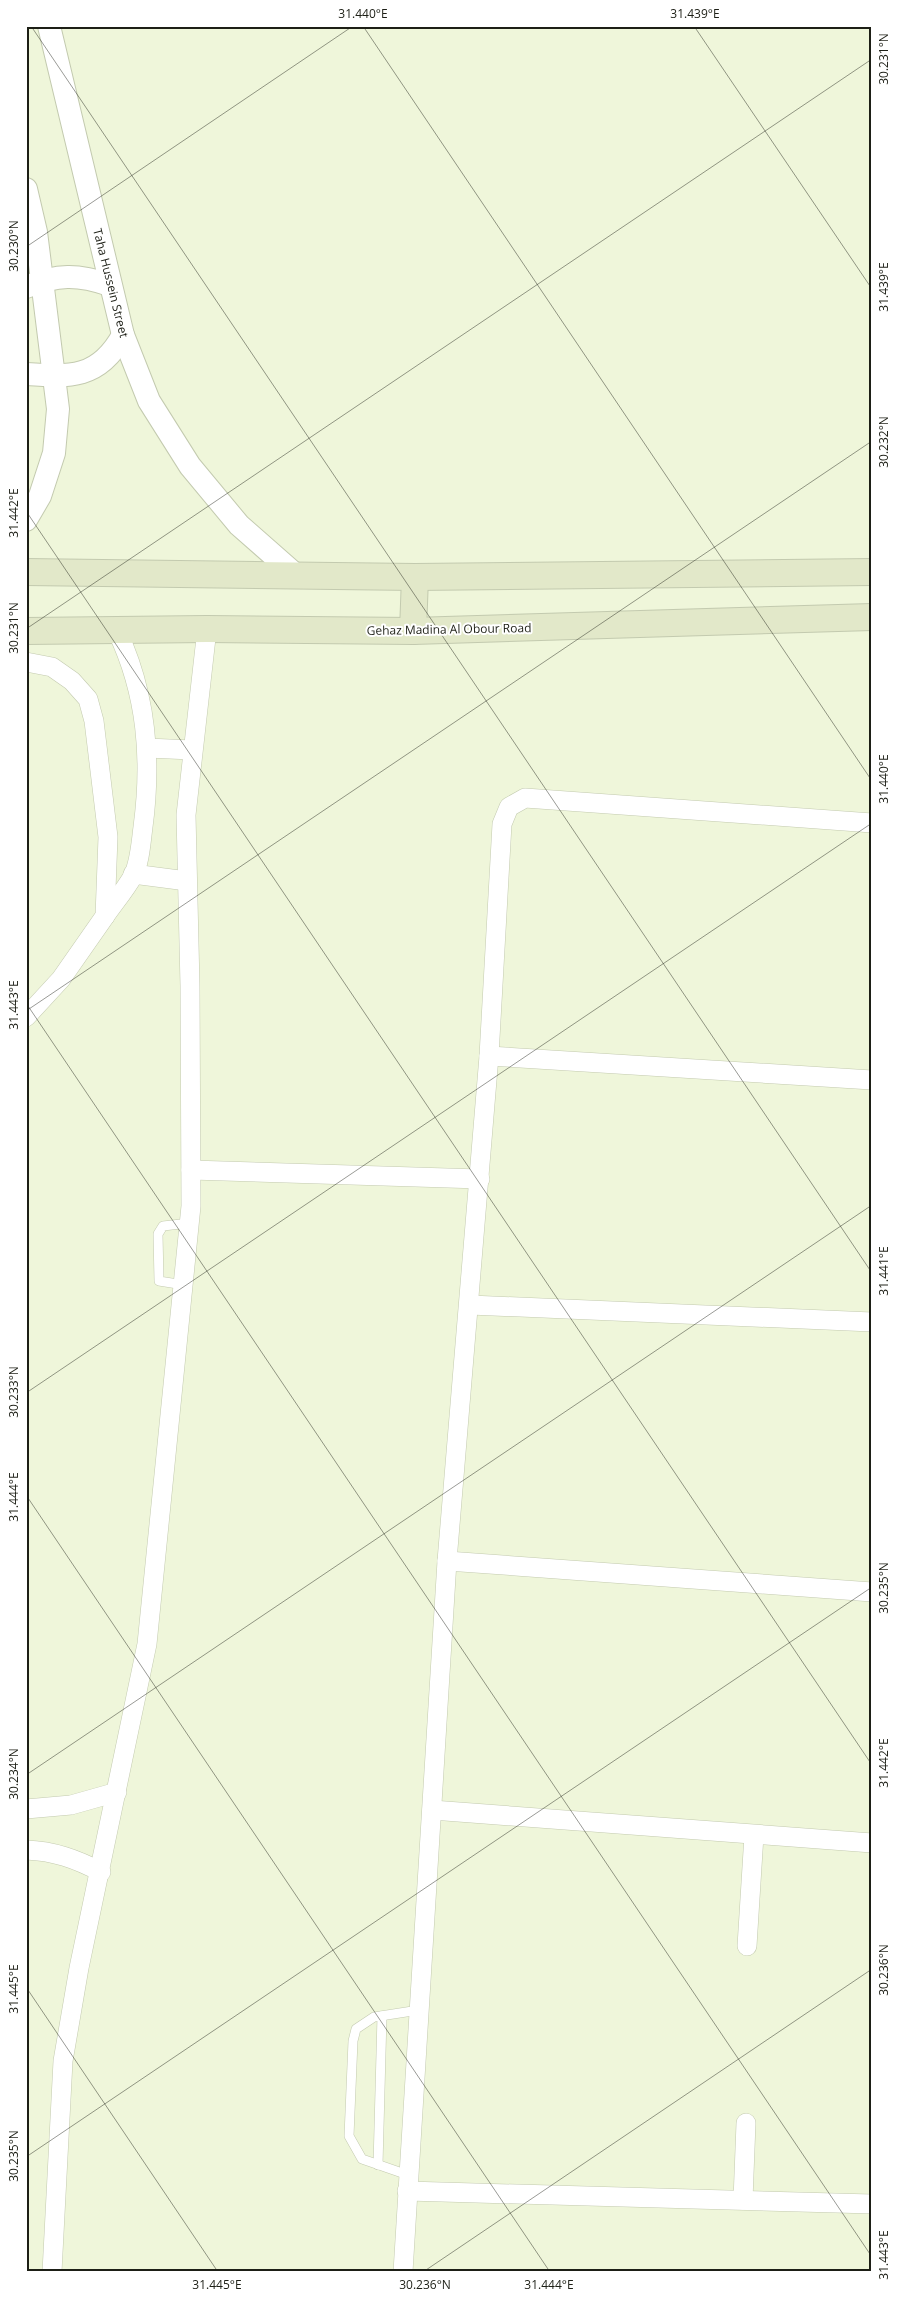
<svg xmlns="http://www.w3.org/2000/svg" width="898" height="2298" font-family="'Open Sans',sans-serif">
<rect width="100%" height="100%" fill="#eff6da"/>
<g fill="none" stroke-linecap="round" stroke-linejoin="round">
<g stroke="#c3caaf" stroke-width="10">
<g id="service">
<polyline points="184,1285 159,1281 158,1234 163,1226 190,1223"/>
<polyline points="378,2165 382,2016"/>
<polyline points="408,2175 362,2159 349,2136 353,2041 356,2029 374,2017 419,2010"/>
</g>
</g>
<g stroke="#c3caaf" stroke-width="20">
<g id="minor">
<polyline points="26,662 52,667 72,681 88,699 94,721 108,837 105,916 61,979 26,1017"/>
<polyline points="147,748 192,750"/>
<polyline points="133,874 187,881"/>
<path d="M105,916c9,-13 20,-26 28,-40 7,-14 8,-34 10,-49 9,-68 4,-133 -26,-196"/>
<polyline points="489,1056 872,1080"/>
<polyline points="191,1170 480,1179"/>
<polyline points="470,1305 872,1322"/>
<polyline points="447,1561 872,1592"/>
<polyline points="26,1809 71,1805 117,1792"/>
<polyline points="432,1810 872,1843"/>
<path d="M26,1850c28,1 50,9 75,22"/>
<polyline points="747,1946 754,1835"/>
<polyline points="407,2191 872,2204"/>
<polyline points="743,2200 746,2123"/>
<polyline points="52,2272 63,2061 79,1968 147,1644 191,1206 190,986 186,815 207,629"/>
<polyline points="403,2272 447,1561 489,1056 502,824 509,807 525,798 872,823"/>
</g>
</g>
<g stroke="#c3caaf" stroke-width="24">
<g id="tertiary">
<polyline points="49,26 123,335 149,401 190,466 239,525 297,576"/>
<polyline points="26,189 36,232 58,409 54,453 40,496 26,520"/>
<path d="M26,287c31,-13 52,-13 84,-2"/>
<path d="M26,374c44,3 73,5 97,-39"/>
</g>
</g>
<g stroke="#c3caaf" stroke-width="28">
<g id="secondary">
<polyline points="26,572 415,577 872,572"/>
<polyline points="26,631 207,629 413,631 872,617"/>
<polyline points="413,631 415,577"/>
</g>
</g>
<use href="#service" stroke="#fff" stroke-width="9"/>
<use href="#minor" stroke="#fff" stroke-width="19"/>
<use href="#tertiary" stroke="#fff" stroke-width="22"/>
<use href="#secondary" stroke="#e2e8c9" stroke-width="26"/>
</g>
<path fill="none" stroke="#1d1f16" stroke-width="1" stroke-opacity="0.45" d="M31,26l841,1247M363,26l509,755M694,26l178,263M26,247l327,-221M26,511l846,1254M26,629l846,-570M26,1003l846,1254M26,1011l846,-570M26,1393l846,-570M26,1495l524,777M26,1775l846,-570M26,1987l192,285M26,2157l846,-570M423,2272l449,-303"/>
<g text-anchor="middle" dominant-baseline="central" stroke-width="4" stroke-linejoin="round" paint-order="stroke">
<g font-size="12" fill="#1d1f16" stroke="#fff">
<text transform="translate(111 283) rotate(76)">Taha Hussein Street</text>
<text transform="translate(449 629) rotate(-1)">Gehaz Madina Al Obour Road</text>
</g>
</g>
<rect width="898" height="2298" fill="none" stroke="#ffffff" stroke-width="55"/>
<rect x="28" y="28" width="842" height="2242" fill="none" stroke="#1d1f16" stroke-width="2"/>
<g font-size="12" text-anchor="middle" fill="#1d1f16">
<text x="363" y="18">31.440°E</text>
<text x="695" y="18">31.439°E</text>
<text transform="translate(884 59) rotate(-90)" y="4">30.231°N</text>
<text transform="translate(14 246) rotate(-90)" y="4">30.230°N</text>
<text transform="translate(884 287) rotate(-90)" y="4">31.439°E</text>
<text transform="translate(884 442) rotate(-90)" y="4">30.232°N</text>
<text transform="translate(14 513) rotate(-90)" y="4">31.442°E</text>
<text transform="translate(14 628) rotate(-90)" y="4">30.231°N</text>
<text transform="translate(884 779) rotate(-90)" y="4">31.440°E</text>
<text transform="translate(14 1005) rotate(-90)" y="4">31.443°E</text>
<text transform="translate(884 1271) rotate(-90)" y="4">31.441°E</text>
<text transform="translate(14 1392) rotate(-90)" y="4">30.233°N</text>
<text transform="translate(14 1497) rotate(-90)" y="4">31.444°E</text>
<text transform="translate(884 1588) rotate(-90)" y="4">30.235°N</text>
<text transform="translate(884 1763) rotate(-90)" y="4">31.442°E</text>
<text transform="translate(14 1774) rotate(-90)" y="4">30.234°N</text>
<text transform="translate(884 1970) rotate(-90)" y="4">30.236°N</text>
<text transform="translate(14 1989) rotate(-90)" y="4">31.445°E</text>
<text transform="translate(14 2156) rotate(-90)" y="4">30.235°N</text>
<text transform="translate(884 2255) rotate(-90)" y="4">31.443°E</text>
<text x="217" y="2289">31.445°E</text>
<text x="425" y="2289">30.236°N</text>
<text x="549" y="2289">31.444°E</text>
</g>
</svg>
